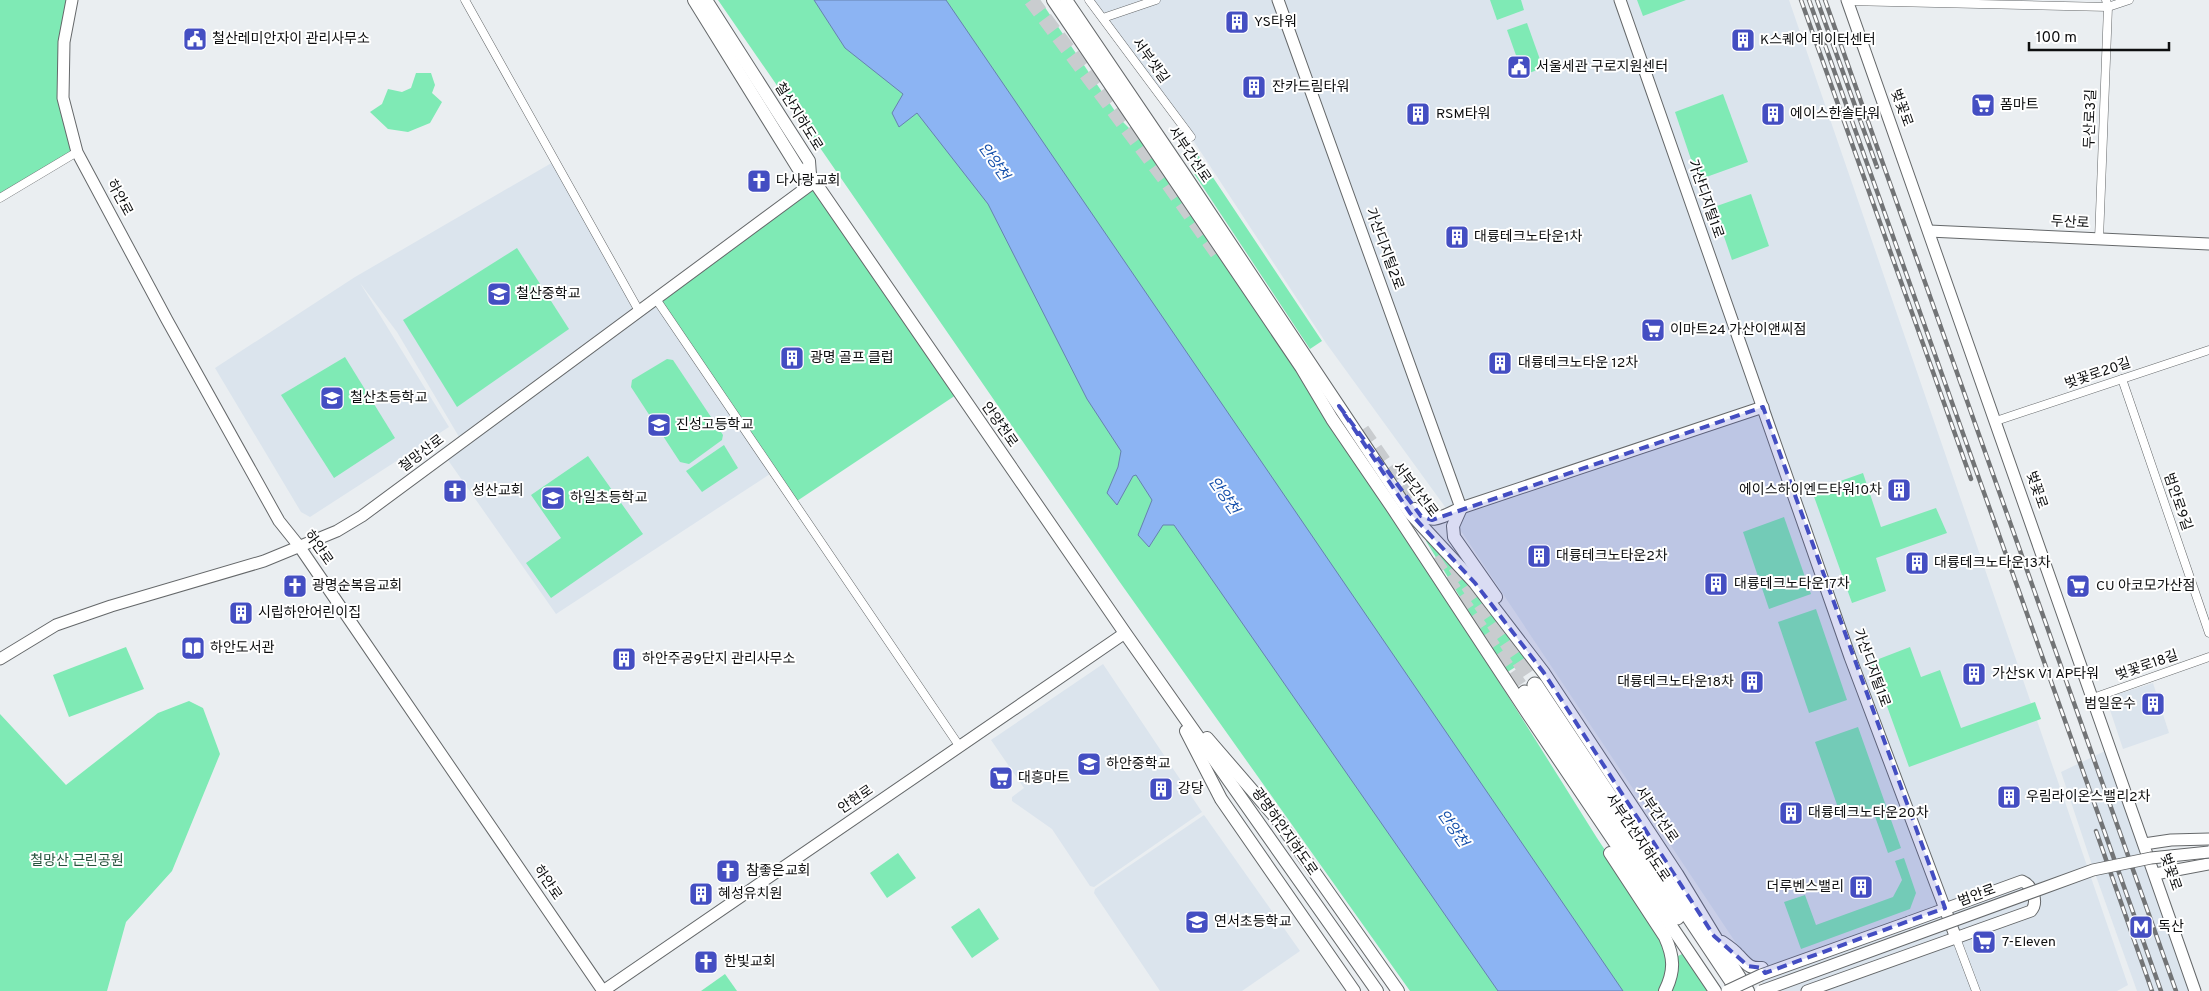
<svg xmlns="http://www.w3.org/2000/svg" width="2209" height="991" font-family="Overpass,'Noto Sans KR',sans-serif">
<rect width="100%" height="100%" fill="#eaeef1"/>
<g fill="#dbe4ed">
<polygon points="1094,0 1789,0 2128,985 2117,991 1768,991 1443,504 1326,343 1191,137"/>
<polygon points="555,161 639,311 656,299 773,472 556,614 443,453 462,442 397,332 360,283 449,427 310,517 301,512 215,368 355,277"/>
<polygon points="1103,664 1202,812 1094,887 1090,886 1052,829 1012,801 1012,797 1024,788 991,740"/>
<polygon points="2153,683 2169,733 2123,749 2106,698"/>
<polygon points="2105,751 2190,991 2137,991 2091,862 2061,772"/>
<polygon points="1204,815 1300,951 1242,991 1160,991 1094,893 1095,889"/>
</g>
<g fill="#7feab5">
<polygon points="0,0 72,0 63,98 77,152 0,198"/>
<polygon points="718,0 1040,0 1121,120 1139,138 1307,386 1449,602 1597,838 1663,937 1678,956 1684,953 1708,991 1410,991 1119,581"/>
<polygon points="1490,0 1521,0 1524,10 1497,20"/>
<polygon points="1637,0 1686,0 1643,16"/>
<polygon points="1527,23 1543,68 1523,75 1507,30"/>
<polygon points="416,73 431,73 435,85 432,93 442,102 430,123 408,132 388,129 370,112 382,104 388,89 402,92 411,88"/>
<polygon points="1723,94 1748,162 1698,180 1675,112"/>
<polygon points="1194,149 1322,341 1310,349 1191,169"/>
<polygon points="814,182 959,393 794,503 656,299"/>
<polygon points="1751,194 1769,246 1732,260 1714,207"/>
<polygon points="517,248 569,329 457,407 403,320"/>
<polygon points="345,357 395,438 334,478 281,395"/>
<polygon points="667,359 673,360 723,435 722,440 689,464 680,462 631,387 632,380"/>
<polygon points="724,445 738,468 702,492 686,471"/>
<polygon points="588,456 643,534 551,598 526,563 561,538 531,495"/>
<polygon points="1863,473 1881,527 1936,508 1947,533 1876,558 1886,591 1852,603 1812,491"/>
<polygon points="1784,517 1811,594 1769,609 1743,532"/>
<polygon points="1428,540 1450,562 1528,659 1506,673 1426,541"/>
<polygon points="1816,609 1847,700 1809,713 1778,622"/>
<polygon points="126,647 144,689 69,717 53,675"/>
<polygon points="1910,647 1921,677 1940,670 1961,728 2035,702 2041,719 1909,767 1871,662"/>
<polygon points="189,701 203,708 220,754 172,871 126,922 107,991 0,991 0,714 66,785 158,713"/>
<polygon points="1858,727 1901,848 1888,853 1872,808 1842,819 1815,742"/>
<polygon points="898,853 916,878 887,898 870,873"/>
<polygon points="1904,858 1916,893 1910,909 1801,949 1784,902 1805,895 1816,925 1893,897 1902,880 1895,861"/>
<polygon points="979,908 999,939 972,958 951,927"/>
<polygon points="725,974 737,991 701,991"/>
</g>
<polygon fill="#8cb4f3" stroke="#6682af" points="814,0 946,0 1623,991 1498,991 1174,525 1163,525 1149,547 1138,535 1152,500 1136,475 1133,476 1117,505 1107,493 1118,467 1121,451 1087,399 988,204 917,113 899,127 892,113 903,94 845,48"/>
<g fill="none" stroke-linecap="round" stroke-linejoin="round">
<g stroke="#c9cccf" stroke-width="15" stroke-dasharray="15 8" stroke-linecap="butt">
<polyline points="1031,0 1165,179 1220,257"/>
<polyline points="1362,430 1424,520"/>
<polyline points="1433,559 1525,693"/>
<polyline points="1455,566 1535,685"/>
</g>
<g stroke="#65686a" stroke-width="9">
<g id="street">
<polyline points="465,0 639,311"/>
<polyline points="1089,0 1191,137"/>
<polyline points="1847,1 2108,7 2129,0"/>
<polyline points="1103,18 1156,0"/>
<polyline points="0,198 77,152"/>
<polyline points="2099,239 2108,7 2106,0"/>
<polyline points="656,299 960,747"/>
<polyline points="2122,379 2209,633"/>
<polyline points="1996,421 2209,350"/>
<polyline points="2093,698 2209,657"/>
<polyline points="1956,938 1976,991"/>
</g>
</g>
<g stroke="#65686a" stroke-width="13">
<g id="secondary">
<polyline points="72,0 64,42 63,98 77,152 167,320 279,521 299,546 603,991"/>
<polyline points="1278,0 1461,508 1763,407"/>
<polyline points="1620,0 1850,657 1956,938"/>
<polyline points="1847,0 2195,991"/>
<polyline points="1929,231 2209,244"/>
<polyline points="0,659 56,625 111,606 264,561 337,531 362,516 814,182"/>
<polyline points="2144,844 2171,840 2209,839"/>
<polyline points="2155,874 2209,864"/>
<polyline points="603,991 1125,633"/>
<path d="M1807,991l224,-80c8,-9 1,-26 -9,-30l-113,41"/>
</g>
</g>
<g stroke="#65686a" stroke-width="14">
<g id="primary">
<polyline points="694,0 798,168 810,175 1125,633 1377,991"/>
<polyline points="706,0 809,161 810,175"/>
<polyline points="1053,0 1301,367 1332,419 1394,510 1528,714 1715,991"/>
<polyline points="1066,0 1184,174 1410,513 1475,583 1544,673 1677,874 1748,991"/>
<polyline points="1461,508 1453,526 1454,537 1496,597"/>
<path d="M1415,509c15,18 29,7 46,-1"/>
<polyline points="1186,731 1221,799 1354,991"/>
<polyline points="1207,738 1277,819 1398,991"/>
<path d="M1610,853l55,84c9,20 10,34 0,54"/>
<path d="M1722,942c6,4 12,8 16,13 9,9 11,14 24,13"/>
</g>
</g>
<g stroke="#65686a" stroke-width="17">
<g id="highway">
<polyline points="1535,685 1739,991"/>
<polyline points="1525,693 1677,917"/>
</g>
</g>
<use href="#street" stroke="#fff" stroke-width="8"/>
<use href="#secondary" stroke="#fff" stroke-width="11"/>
<use href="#primary" stroke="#fff" stroke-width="12"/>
<use href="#highway" stroke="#fff" stroke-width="15"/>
<g stroke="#727476" stroke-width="4.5">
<g id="rail">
<polyline points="1801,0 1971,479"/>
<polyline points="1809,0 2161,991"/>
<polyline points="1817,0 1877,167"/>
<polyline points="1825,0 2176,991"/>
<polyline points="2096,831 2152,991"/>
</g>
</g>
<use href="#rail" stroke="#fff" stroke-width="2.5" stroke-dasharray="8" stroke-linecap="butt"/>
<g stroke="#65686a" stroke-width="13" stroke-linecap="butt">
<g id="secondary-bridge">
<polyline points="1727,991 1761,975 1909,922"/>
<polyline points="1761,991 2093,870 2151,858 2209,852"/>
</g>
</g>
<use href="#secondary-bridge" stroke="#fff" stroke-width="11"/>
</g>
<path fill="#444ec2" fill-opacity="0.2" stroke="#444ec2" stroke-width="4" stroke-dasharray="10 6" stroke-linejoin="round" d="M1339,406l82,110 11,4 331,-113 182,501 -180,65 -3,-5 -14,-2 -34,-30 -170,-263 -69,-90 -65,-70z"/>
<defs>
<g id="building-square" transform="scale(1.25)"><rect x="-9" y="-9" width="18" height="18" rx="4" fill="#444ec2" stroke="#fff"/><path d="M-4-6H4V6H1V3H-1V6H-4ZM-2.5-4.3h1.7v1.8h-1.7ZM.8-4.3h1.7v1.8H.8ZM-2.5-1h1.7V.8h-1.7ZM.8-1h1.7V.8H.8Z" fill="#fff"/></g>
<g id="civic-square" transform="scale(1.25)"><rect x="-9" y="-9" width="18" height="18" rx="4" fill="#444ec2" stroke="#fff"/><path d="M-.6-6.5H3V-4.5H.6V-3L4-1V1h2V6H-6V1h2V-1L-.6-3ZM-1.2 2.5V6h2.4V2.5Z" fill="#fff"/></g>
<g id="supermarket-square" transform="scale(1.25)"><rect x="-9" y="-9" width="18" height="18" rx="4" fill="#444ec2" stroke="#fff"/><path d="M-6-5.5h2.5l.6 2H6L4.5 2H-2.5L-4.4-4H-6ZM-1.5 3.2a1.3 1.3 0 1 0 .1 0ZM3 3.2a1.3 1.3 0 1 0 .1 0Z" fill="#fff"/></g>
<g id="church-square" transform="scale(1.25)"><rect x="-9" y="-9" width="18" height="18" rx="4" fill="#444ec2" stroke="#fff"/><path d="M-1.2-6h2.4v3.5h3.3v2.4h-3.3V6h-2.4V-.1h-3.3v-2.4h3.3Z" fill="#fff"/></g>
<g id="school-square" transform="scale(1.25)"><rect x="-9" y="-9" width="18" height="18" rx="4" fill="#444ec2" stroke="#fff"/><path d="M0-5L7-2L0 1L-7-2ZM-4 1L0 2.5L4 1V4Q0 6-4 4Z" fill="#fff"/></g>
<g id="library-square" transform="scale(1.25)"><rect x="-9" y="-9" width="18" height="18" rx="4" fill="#444ec2" stroke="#fff"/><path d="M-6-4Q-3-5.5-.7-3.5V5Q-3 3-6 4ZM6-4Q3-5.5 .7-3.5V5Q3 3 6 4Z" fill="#fff"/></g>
<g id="metro-square" transform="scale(1.25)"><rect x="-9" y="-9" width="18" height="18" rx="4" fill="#444ec2" stroke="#fff"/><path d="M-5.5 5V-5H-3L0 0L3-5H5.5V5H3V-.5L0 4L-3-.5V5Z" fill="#fff"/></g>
</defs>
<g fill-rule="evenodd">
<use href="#building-square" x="1237" y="22"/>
<use href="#civic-square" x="195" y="39"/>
<use href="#building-square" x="1743" y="40"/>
<use href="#civic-square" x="1519" y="67"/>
<use href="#building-square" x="1254" y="87"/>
<use href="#supermarket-square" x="1983" y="105"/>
<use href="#building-square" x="1418" y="114"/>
<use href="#building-square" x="1773" y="114"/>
<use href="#church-square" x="759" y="181"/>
<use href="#building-square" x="1457" y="237"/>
<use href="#school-square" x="499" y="294"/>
<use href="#supermarket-square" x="1653" y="330"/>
<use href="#building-square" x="792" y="358"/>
<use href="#building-square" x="1500" y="363"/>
<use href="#school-square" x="332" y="398"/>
<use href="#school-square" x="659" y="425"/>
<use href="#building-square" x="1899" y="490"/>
<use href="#church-square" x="455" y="491"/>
<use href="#school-square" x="553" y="498"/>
<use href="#building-square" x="1539" y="556"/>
<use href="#building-square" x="1917" y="563"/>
<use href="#building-square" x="1716" y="584"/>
<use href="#church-square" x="295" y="586"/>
<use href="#supermarket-square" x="2078" y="586"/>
<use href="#building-square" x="241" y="613"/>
<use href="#library-square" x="193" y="648"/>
<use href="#building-square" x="624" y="659"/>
<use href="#building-square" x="1974" y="674"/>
<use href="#building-square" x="1752" y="682"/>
<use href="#building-square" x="2153" y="704"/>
<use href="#school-square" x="1089" y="764"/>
<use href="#supermarket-square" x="1001" y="778"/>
<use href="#building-square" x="1161" y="789"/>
<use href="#building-square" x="2009" y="797"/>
<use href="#building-square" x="1791" y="813"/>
<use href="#church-square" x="728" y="871"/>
<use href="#building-square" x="1861" y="887"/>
<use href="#building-square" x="701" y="894"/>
<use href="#school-square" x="1197" y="922"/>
<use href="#metro-square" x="2141" y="927"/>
<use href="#supermarket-square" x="1984" y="942"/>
<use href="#church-square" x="706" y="962"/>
</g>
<g text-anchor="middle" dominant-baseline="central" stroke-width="4" stroke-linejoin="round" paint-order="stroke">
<g font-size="14" fill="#0d0e0f" stroke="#fff" text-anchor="start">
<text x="1254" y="22">YS타워</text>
<text x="212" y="39">철산레미안자이 관리사무소</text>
<text x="1760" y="40">K스퀘어 데이터센터</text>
<text x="1536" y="67">서울세관 구로지원센터</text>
<text x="1272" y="87">잔카드림타워</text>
<text x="2000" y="105">폼마트</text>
<text x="1436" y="114">RSM타워</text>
<text x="1790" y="114">에이스한솔타워</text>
<text x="776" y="181">다사랑교회</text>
<text x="1474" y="237">대륭테크노타운1차</text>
<text x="516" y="294">철산중학교</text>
<text x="1670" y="330">이마트24 가산이앤씨점</text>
<text x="810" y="358">광명 골프 클럽</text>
<text x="1518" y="363">대륭테크노타운 12차</text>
<text x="350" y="398">철산초등학교</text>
<text x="676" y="425">진성고등학교</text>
<text x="1882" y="490" text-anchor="end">에이스하이엔드타워10차</text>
<text x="472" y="491">성산교회</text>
<text x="570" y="498">하일초등학교</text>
<text x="1556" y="556">대륭테크노타운2차</text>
<text x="1934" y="563">대륭테크노타운13차</text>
<text x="1734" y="584">대륭테크노타운17차</text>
<text x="312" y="586">광명순복음교회</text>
<text x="2096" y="586">CU 아코모가산점</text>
<text x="258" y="613">시립하안어린이집</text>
<text x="210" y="648">하안도서관</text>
<text x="642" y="659">하안주공9단지 관리사무소</text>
<text x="1992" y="674">가산SK V1 AP타워</text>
<text x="1734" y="682" text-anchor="end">대륭테크노타운18차</text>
<text x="2136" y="704" text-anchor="end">범일운수</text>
<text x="1106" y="764">하안중학교</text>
<text x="1018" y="778">대흥마트</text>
<text x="1178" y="789">강당</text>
<text x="2026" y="797">우림라이온스밸리2차</text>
<text x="1808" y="813">대륭테크노타운20차</text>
<text x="746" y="871">참좋은교회</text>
<text x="1844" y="887" text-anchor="end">더루벤스밸리</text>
<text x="718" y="894">혜성유치원</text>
<text x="1214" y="922">연서초등학교</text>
<text x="2158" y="927">독산</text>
<text x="2002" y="942">7-Eleven</text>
<text x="724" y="962">한빛교회</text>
</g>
<g font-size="14" fill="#0d0e0f" stroke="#fff">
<text transform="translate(1150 61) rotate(54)">서부샛길</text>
<text transform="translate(1901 108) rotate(70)">벚꽃로</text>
<text transform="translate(798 117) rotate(58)">철산지하도로</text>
<text transform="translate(2091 119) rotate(-88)">두산로3길</text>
<text transform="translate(1189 155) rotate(56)">서부간선로</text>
<text transform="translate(119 198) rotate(62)">하안로</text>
<text transform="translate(1705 199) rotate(71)">가산디지털1로</text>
<text transform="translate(2070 223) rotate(3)">두산로</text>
<text transform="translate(1384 249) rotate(70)">가산디지털2로</text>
<text transform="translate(2098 374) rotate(-19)">벚꽃로20길</text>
<text transform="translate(999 425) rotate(55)">안양천로</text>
<text transform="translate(422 454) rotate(-37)">철망산로</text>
<text transform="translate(1415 490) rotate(53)">서부간선로</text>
<text transform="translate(2036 490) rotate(71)">벚꽃로</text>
<text transform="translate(2177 502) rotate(71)">범안로9길</text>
<text transform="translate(318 548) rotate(55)">하안로</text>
<text transform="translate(2147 666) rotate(-19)">벚꽃로18길</text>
<text transform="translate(1871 668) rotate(70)">가산디지털1로</text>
<text transform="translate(856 800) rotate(-34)">안현로</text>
<text transform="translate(1656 815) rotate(56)">서부간선로</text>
<text transform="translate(1284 832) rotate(55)">광명하안지하도로</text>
<text transform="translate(1637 838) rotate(56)">서부간선지하도로</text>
<text transform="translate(2170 872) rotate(71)">벚꽃로</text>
<text transform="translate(547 883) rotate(56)">하안로</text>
<text transform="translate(1977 896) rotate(-20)">범안로</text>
</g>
<g font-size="14" fill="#26533d" stroke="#fff">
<text x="77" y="861">철망산 근린공원</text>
</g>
<g font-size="15" font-style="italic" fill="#1852ac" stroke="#fff">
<text transform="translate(993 162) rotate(55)">안양천</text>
<text transform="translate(1223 496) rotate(55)">안양천</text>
<text transform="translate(1452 829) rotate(55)">안양천</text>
</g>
</g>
<path d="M2029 42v8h140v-8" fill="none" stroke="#0d0e0f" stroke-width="2.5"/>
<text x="2036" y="42" font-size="15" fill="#0d0e0f" stroke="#ffffff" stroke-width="4" paint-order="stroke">100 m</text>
</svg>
